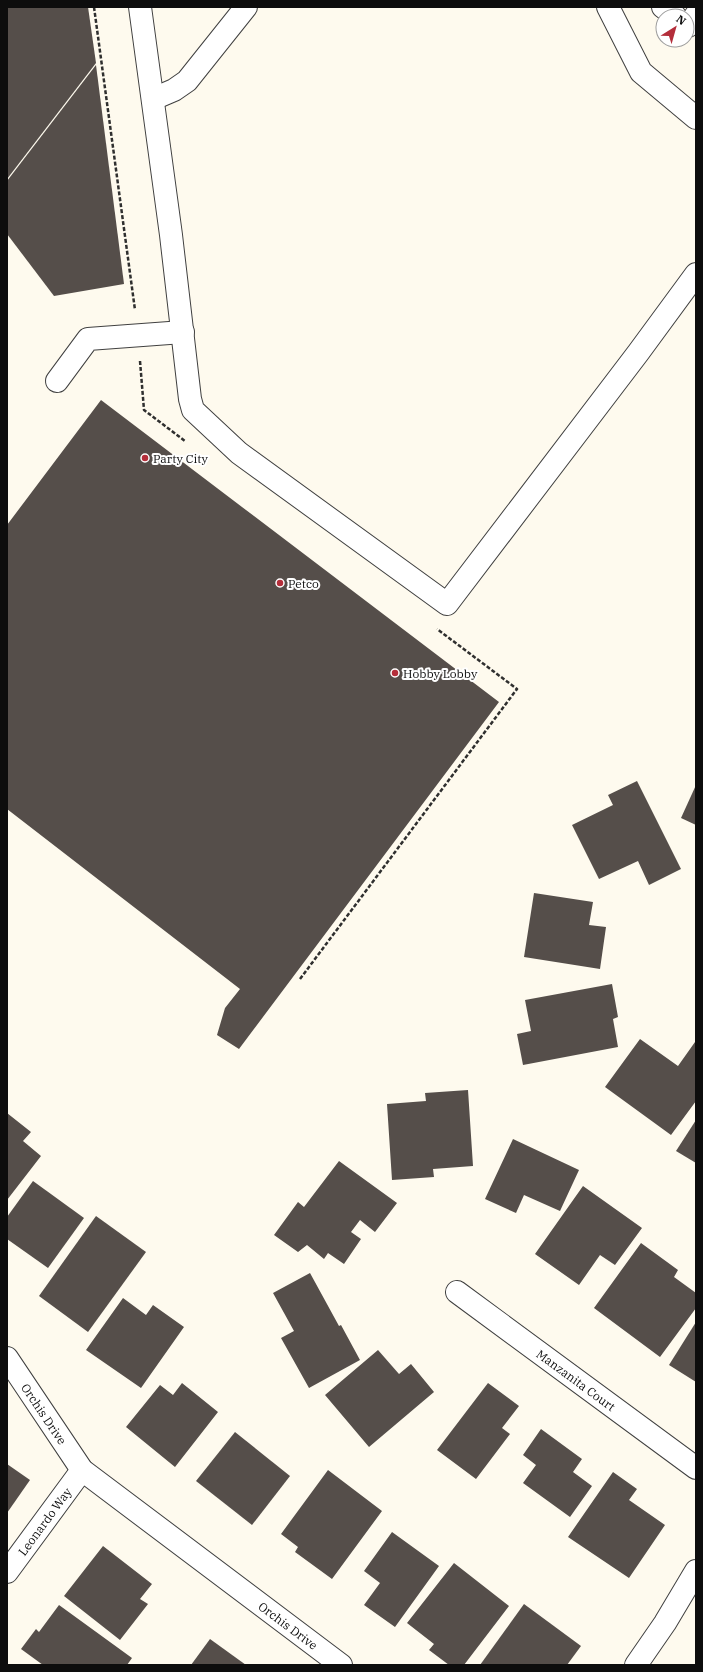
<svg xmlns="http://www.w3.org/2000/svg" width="703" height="1672" font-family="'IBM Plex Serif',serif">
<rect width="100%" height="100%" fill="#fefaee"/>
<g fill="#554e4a">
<polygon points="7,7 88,7 96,63 7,179"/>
<polygon points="96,65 124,284 54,296 7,234 7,181"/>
<polygon points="101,400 499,702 239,1049 217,1035 225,1008 240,989 7,809 7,525"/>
<polygon points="637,781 681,869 649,885 638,861 599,879 572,825 613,805 608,795"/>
<polygon points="696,785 696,825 681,818"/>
<polygon points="534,893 593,902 589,925 606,927 600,969 524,957"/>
<polygon points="612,984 618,1017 613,1019 618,1047 523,1065 517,1034 531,1031 525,1000"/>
<polygon points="640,1039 678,1066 695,1042 696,1042 696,1101 671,1135 605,1087"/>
<polygon points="468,1090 473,1166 433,1169 434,1177 392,1180 387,1104 426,1101 425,1093"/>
<polygon points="7,1113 31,1132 23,1141 41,1156 7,1200"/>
<polygon points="696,1120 696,1163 676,1151"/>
<polygon points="513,1139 579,1170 560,1211 524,1195 516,1213 485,1199"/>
<polygon points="339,1161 397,1203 375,1232 360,1220 351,1232 361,1239 344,1264 328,1253 324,1259 307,1245 298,1252 274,1235 298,1202 304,1207"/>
<polygon points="33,1181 84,1218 48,1268 7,1239 7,1217"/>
<polygon points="583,1186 642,1228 615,1265 600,1255 579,1285 535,1254"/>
<polygon points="96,1216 146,1252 88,1332 39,1296"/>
<polygon points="641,1243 678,1270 674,1277 696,1293 696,1308 660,1357 594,1308"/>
<polygon points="310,1273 339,1326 341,1325 360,1360 309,1388 281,1338 294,1331 273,1293"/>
<polygon points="123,1298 146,1315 153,1305 184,1327 141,1388 86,1350"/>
<polygon points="696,1322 696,1382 669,1365"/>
<polygon points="378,1350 399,1374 411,1364 434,1392 369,1447 325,1395"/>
<polygon points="182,1383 218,1412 175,1467 126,1427 160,1385 173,1395"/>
<polygon points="488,1383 519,1406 502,1428 510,1434 476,1479 437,1450"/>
<polygon points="541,1429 582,1459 573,1472 592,1486 570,1517 523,1483 536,1465 523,1455"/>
<polygon points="235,1432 290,1476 252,1525 196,1481"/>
<polygon points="7,1464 30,1480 7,1513"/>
<polygon points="328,1470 382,1511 332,1579 295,1552 298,1547 281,1534"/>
<polygon points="613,1472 637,1489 629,1500 665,1525 629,1578 568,1537"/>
<polygon points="392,1532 439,1566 395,1627 364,1605 380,1583 364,1571"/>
<polygon points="103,1546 152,1584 140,1599 148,1604 120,1640 64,1596"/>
<polygon points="454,1563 509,1606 464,1665 449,1665 429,1650 434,1644 407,1623"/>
<polygon points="524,1604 581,1646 567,1665 480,1665"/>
<polygon points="59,1605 132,1658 127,1665 43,1665 21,1649 36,1629 39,1632"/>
<polygon points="210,1639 246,1665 191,1665"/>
</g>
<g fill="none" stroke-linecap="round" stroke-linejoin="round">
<g stroke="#404040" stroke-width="24">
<g id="minor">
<polyline points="140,7 171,235 190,399 193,410 239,453 447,604 638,353 696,274"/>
<polyline points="608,7 641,72 696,118"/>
<polyline points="663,7 675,16"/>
<polyline points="688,26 696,15"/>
<polyline points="153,99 174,90 187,81 246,7"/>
<polyline points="57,381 88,339 183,332"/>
<path id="s1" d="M457,1292l239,176"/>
<path id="s2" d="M7,1358l75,112 259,195"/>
<path id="s3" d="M7,1572l75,-102"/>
<polyline points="636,1665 665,1623 696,1571"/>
</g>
</g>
<g stroke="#2f2f2f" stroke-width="2.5" stroke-dasharray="4 2" stroke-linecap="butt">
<polyline points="94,7 135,310"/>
<polyline points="140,361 144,410 185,441"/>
<polyline points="300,979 517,689 437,629"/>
</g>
<use href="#minor" stroke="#fff" stroke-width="22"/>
</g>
<g fill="#b42e3a" stroke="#fff" stroke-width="1.5">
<circle cx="145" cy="458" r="4"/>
<circle cx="280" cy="583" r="4"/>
<circle cx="395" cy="673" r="4"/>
</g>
<g text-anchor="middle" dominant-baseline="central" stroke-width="4" stroke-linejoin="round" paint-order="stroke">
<g font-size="12" fill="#0d0d0d" stroke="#fff" text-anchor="start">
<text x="153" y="458">Party City</text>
<text x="288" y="583">Petco</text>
<text x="403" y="673">Hobby Lobby</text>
</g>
<g font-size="12" fill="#0d0d0d" stroke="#fff">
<text stroke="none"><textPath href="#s1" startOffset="148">Manzanita Court</textPath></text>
<text stroke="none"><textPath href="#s2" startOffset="67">Orchis Drive</textPath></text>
<text stroke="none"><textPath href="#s3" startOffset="63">Leonardo Way</textPath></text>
<text stroke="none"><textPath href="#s2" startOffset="393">Orchis Drive</textPath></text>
</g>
</g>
<rect width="703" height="1672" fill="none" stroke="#0d0d0d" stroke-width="16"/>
<g transform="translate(675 28) rotate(37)"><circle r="19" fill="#ffffff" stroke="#9e9e9e"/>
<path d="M0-3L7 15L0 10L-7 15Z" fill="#b42e3a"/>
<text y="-6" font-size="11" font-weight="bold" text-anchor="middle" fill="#0d0d0d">N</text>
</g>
</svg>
